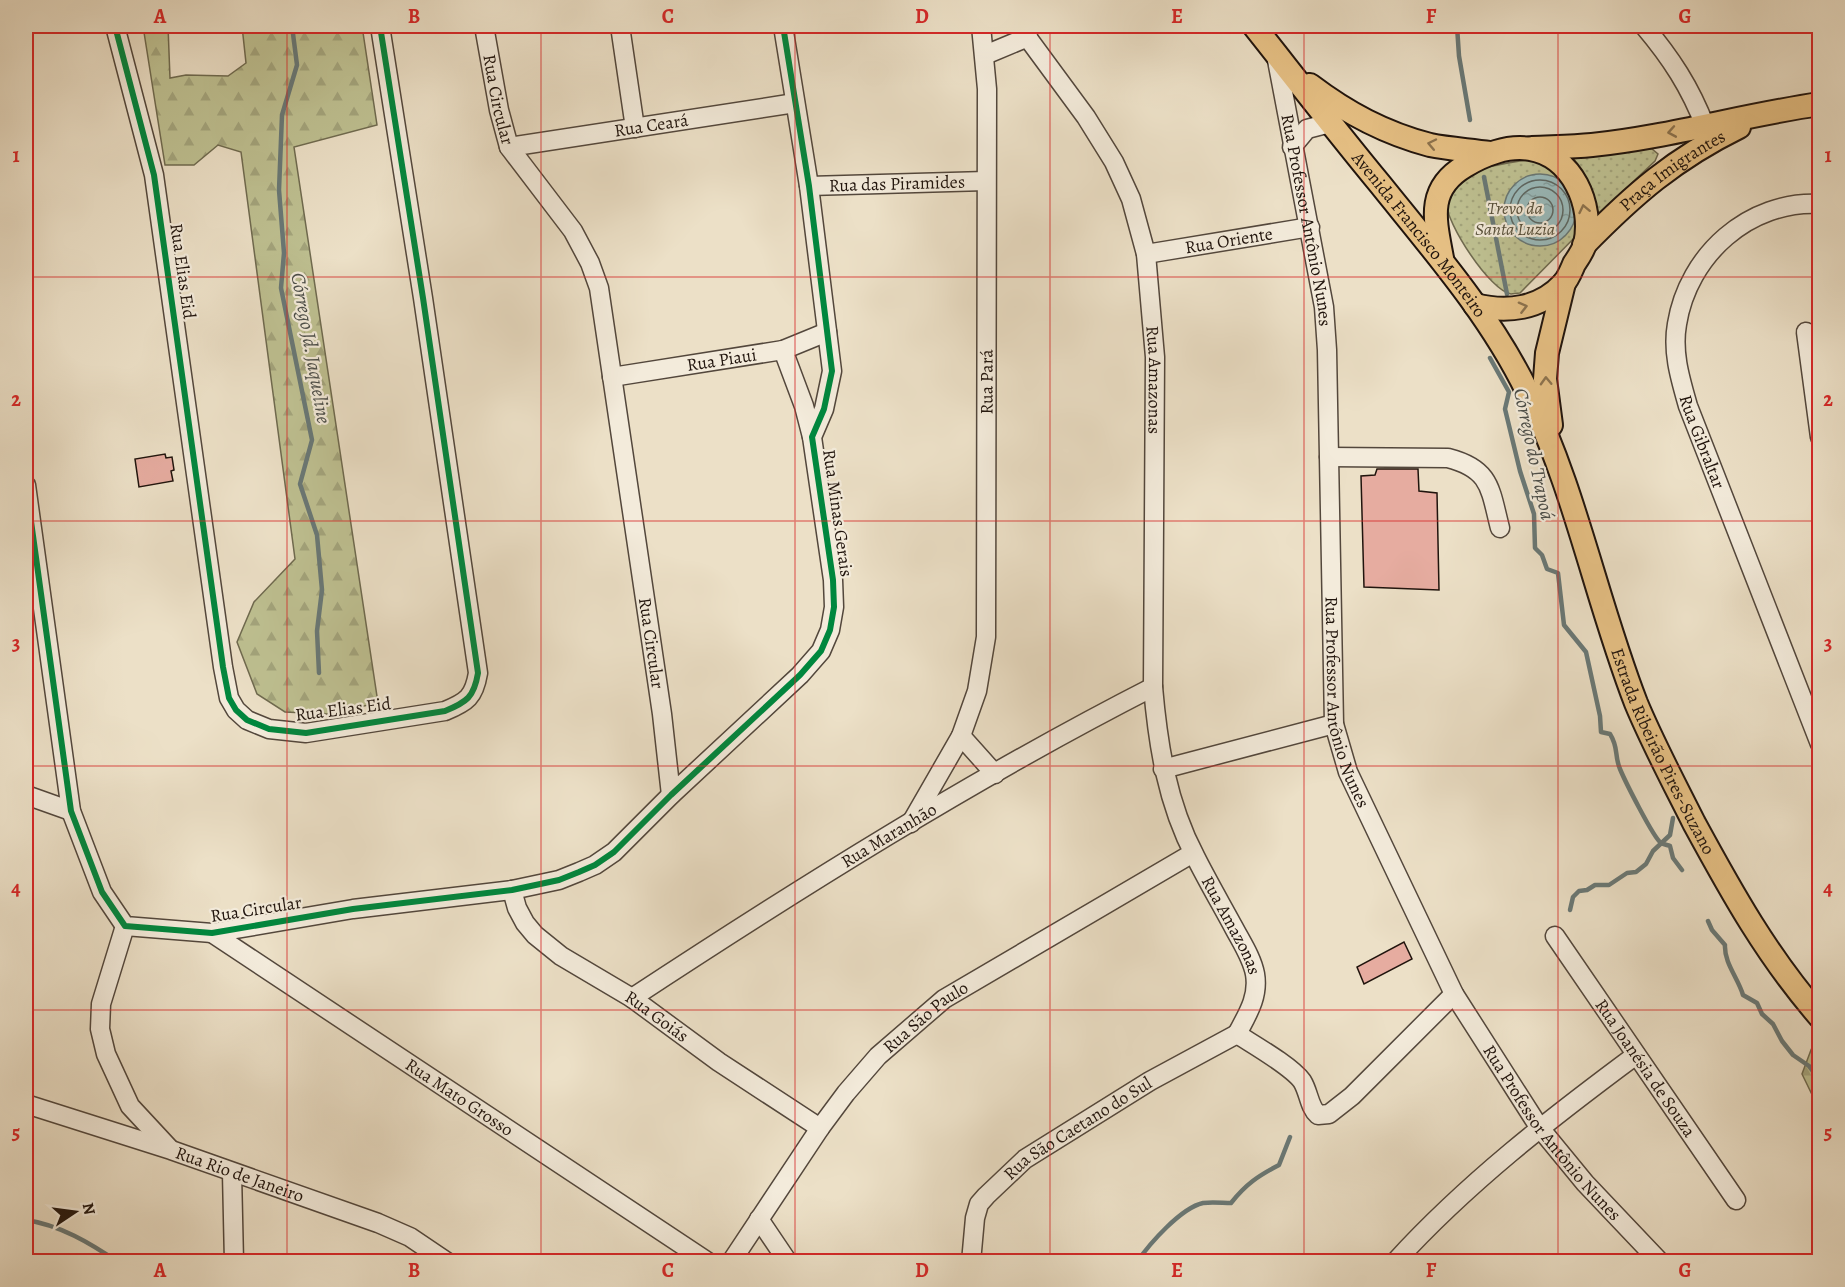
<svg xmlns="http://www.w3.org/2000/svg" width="1845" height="1287" font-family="Alegreya,serif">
<defs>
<pattern id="forest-firs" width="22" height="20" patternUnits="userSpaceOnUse" patternTransform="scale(1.5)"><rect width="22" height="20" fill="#bec091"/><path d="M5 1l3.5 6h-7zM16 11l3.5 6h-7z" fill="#a3a47c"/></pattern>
<pattern id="park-dots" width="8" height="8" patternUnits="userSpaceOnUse" patternTransform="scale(1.5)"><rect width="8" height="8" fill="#bec091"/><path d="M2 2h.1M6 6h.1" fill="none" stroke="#a3a47c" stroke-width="1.8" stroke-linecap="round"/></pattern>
<pattern id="water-ripples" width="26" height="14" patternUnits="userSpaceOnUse" patternTransform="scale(1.5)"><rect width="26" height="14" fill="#9abbbc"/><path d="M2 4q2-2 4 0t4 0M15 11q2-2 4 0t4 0" fill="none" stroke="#84a0a0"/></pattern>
</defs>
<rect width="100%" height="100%" fill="#ece0c7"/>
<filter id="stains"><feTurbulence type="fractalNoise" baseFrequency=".00333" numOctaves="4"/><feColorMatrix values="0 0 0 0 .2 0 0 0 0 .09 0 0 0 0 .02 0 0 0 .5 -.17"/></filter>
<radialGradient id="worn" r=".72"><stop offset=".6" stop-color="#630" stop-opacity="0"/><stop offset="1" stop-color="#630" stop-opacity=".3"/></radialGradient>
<g fill="url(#forest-firs)" stroke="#6f6a4f" stroke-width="1.5">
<polygon points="143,26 168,26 170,78 186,75 228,76 246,63 242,26 362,26 377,125 294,147 378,703 327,714 285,712 257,694 237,642 254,602 295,559 241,152 218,145 194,165 165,165"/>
<polygon points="1811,1050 1819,1059 1819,1109 1802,1074"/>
</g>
<path fill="url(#park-dots)" stroke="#6f6a4f" stroke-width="1.5" d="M1641,148l11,1 6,5 -3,7 -71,67 -64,65c-1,0 -9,1 -9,1 -21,-3 -65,-71 -65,-92 0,-8 10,-20 14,-28 60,-17 120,-21 181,-26z"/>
<circle fill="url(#water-ripples)" stroke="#697876" stroke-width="1.5" cx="1540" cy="210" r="36"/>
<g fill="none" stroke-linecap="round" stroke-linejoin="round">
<g stroke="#5d6864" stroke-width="1.5">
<circle cx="1540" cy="210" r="30"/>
<circle cx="1540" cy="210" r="23"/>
<circle cx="1540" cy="210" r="13"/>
</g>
<g stroke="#697876" stroke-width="4.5">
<polyline points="292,26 297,65 282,115 279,190 284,253 281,288 312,440 300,484 317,535 322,590 317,631 319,673"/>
<polyline points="1457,26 1459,56 1470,120"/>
<polyline points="1484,177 1507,294"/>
<path d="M1490,358l19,34 -4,17 15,62 14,43 1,34 7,7 5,14 11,4 6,52 22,27 14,64 1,16 9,2c9,14 4,21 10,35 5,12 33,68 41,74 2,1 6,2 9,3l3,12 9,12"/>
<polyline points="1570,910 1573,897 1579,891 1587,890 1595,885 1609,885 1627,873 1636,872 1646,864 1653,851 1670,835 1673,818"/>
<path d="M1708,921l4,9 13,15c-1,18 13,33 18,50l14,8 5,11 11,10 9,17 11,14 16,11 11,14"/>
<path d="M26,1220c34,5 64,23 92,42"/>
<path d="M1137,1262c13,-19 44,-54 66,-59 9,-1 20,0 28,0 15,-19 27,-27 48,-38l11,-28"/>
</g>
</g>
<g fill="#e6aca0" stroke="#20140d" stroke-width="1.5">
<polygon points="165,454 166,458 172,457 174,470 171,471 173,481 139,487 135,459"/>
<polygon points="1377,469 1418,469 1419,491 1437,493 1439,590 1364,587 1361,476 1375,475"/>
<polygon points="1404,942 1412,959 1364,984 1357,967"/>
</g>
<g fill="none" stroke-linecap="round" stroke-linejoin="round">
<g stroke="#53473c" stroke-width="21">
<g id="minor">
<path d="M115,26l39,149 69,492 6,31 7,12 11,10 22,9 37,4 139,-22c22,-9 29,-14 33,-38l-55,-375 -43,-272"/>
<path id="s1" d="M484,26l15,84 10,37 64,84 17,32 9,25 63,426 9,81"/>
<polyline points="620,26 635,128"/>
<path id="s2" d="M1019,26l67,91 28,45 17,37 15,55 9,103 -2,330c5,58 14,116 42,169 12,24 26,48 39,72 8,15 18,30 21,46 4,23 -8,41 -18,60"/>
<path d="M1644,26c27,32 46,61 61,100"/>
<polyline points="985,55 1028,37"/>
<path id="s3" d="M1276,55l48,252 3,43 7,374 14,48 106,222 85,133 46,56 75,79"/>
<path id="s4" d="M509,147l286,-44"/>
<polyline points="1292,147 1307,129 1330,123"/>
<path id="s5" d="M809,186l177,-5"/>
<path id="s6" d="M1820,204c-71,-4 -132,51 -143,120 -5,28 3,54 11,82l132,338"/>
<path id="s7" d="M1146,254l164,-27"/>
<polyline points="1806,332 1820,437"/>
<polyline points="783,350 804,406 812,437"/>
<path id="s8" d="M612,377l171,-27 44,-18"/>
<path d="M1329,457l119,1c43,11 42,31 52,70"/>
<polyline points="26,485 71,811 102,892 125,926 212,933 353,909 512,890 559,880 579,872 595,865 614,852 671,795 800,675 821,651 830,630 834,607 833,580 812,437 824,409 832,371 809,186 783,26"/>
<polyline points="961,736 995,774"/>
<polyline points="1163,769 1334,724"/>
<polyline points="26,795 71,811"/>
<path id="s9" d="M911,823l50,-87 16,-45 9,-54 1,-548 -6,-63"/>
<path id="s10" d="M512,890l5,18 8,15 10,12 26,21 71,42 87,64 101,66"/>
<polyline points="125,926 101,1004 100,1029 106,1054 130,1106 169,1148"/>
<path id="s11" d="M212,933l496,329"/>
<path id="s12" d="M1555,936l181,264"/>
<path id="s13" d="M632,998c169,-111 341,-219 521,-311"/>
<path d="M1237,1034c17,11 54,32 65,47 7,11 7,26 16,34l11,-1 23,-18 102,-102"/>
<path id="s14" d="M26,1104l145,46 207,73 32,14 37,25"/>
<polyline points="232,1173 234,1262"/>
<polyline points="759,1219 788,1262"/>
<path id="s15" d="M731,1262l89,-134 26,-35 32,-37 66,-57 249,-146"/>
<path id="s16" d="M971,1262l4,-44 4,-14 7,-8 39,-37 125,-78 87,-47"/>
<path d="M1395,1262c72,-79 156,-144 241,-207"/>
</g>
</g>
<g stroke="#20140d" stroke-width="26">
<g id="major">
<path id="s17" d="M1254,26c42,53 83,106 126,158 53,66 110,131 147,207 49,100 69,209 109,312 17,41 38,80 58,120 38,70 73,133 126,194"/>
<path d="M1310,85c37,28 74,48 120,60 19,4 40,5 60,8"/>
<path d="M1532,148c20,-1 40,-1 60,-3 77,-8 151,-30 228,-41"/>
<path id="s18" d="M1584,245c50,-51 90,-86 155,-118"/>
<path d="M1442,258c-7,-38 -16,-69 23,-92 18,-11 43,-21 65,-17 42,7 64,56 55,95 -2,7 -7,14 -11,20 -3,7 -6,15 -11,20 -23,25 -56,29 -88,21"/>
<polyline points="1551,425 1545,379 1547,353 1564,283"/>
</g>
</g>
<use href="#minor" stroke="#f3ebdb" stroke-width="18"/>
<use href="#major" stroke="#e6c084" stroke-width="22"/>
<g stroke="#f3ebdb" stroke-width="10">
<g id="cycleway">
<path d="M115,26l39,149 69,492 6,31 7,12 11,10 22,9 37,4 139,-22c22,-9 29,-14 33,-38l-55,-375 -43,-272"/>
<polyline points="26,485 71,811 102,892 125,926 212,933 353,909 512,890 559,880 579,872 595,865 614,852 671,795 800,675 821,651 830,630 834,607 833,580 812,437 824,409 832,371 809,186 783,26"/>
</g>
</g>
<use href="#cycleway" stroke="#00873e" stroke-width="6"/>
</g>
<defs><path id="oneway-chevron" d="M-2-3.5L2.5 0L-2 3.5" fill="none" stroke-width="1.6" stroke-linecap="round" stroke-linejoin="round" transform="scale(1.5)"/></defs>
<g stroke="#8d734e">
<use href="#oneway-chevron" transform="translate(1672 132) rotate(170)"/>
<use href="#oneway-chevron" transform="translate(1432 144) rotate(-168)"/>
<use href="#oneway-chevron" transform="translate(1584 209) rotate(-102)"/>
<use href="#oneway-chevron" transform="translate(1523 307) rotate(-14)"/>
<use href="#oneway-chevron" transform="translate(1546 381) rotate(-92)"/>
</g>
<path fill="none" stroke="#d62828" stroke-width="1.5" stroke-opacity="0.55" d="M287,26v1236M541,26v1236M795,26v1236M1050,26v1236M1304,26v1236M1558,26v1236M26,277h1794M26,521h1794M26,766h1794M26,1010h1794"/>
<g text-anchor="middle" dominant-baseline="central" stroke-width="4.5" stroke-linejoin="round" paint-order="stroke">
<g font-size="18" fill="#20140d" stroke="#f3ebdb">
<text stroke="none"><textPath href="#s1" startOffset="75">Rua Circular</textPath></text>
<text stroke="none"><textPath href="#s4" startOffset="144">Rua Ceará</textPath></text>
<text stroke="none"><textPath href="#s18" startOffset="116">Praça Imigrantes</textPath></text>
<text stroke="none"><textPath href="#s5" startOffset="88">Rua das Piramides</textPath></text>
<text stroke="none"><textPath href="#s3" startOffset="168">Rua Professor Antônio Nunes</textPath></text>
<text stroke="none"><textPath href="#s17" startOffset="266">Avenida Francisco Monteiro</textPath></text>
<text stroke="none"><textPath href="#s7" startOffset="84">Rua Oriente</textPath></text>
<text transform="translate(183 271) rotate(82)">Rua Elias Eid</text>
<text stroke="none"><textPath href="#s8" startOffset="111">Rua Piaui</textPath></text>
<text stroke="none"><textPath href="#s2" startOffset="390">Rua Amazonas</textPath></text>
<text stroke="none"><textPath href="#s9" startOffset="458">Rua Pará</textPath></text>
<text stroke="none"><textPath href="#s6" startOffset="326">Rua Gibraltar</textPath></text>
<text transform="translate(838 513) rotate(82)">Rua Minas Gerais</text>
<text stroke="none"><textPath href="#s1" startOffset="651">Rua Circular</textPath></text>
<text stroke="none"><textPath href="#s3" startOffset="654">Rua Professor Antônio Nunes</textPath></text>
<text transform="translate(343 709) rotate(-7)">Rua Elias Eid</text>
<text stroke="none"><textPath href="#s17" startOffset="842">Estrada Ribeirão Pires-Suzano</textPath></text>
<text stroke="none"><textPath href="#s13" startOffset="304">Rua Maranhão</textPath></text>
<text transform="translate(256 909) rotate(-9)">Rua Circular</text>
<text stroke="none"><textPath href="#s2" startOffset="951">Rua Amazonas</textPath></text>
<text stroke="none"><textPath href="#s10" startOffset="198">Rua Goiás</textPath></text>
<text stroke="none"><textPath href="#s15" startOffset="315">Rua São Paulo</textPath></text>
<text stroke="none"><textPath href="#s12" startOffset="160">Rua Joanésia de Souza</textPath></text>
<text stroke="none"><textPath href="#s11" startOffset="297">Rua Mato Grosso</textPath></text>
<text stroke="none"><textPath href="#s16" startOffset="184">Rua São Caetano do Sul</textPath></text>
<text stroke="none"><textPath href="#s3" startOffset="1140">Rua Professor Antônio Nunes</textPath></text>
<text stroke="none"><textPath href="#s14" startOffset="225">Rua Rio de Janeiro</textPath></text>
</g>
<g font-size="18" font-style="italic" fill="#57503b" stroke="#f3ebdb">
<text x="1515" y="208">Trevo da<tspan x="1515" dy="21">Santa Luzia</tspan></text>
</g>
<g font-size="20" font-style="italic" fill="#4b4e4a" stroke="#f3ebdb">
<text transform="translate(311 348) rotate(80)">Córrego Jd. Jaqueline</text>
<text transform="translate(1534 454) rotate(78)">Córrego do Trapoá</text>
</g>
</g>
<rect width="1845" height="1287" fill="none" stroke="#ece0c7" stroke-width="66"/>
<g transform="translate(75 1212) rotate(77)" stroke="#f3ebdb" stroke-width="4.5" paint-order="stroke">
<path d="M0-4.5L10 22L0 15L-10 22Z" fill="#20140d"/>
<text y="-9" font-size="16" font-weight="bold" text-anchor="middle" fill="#20140d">N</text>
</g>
<rect x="33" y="33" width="1779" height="1221" fill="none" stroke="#d62828" stroke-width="2"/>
<g font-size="20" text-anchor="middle" font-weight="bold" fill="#d62828">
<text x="160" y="23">A</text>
<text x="414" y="23">B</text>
<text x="668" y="23">C</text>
<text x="922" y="23">D</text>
<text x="1177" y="23">E</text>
<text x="1431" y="23">F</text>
<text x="1685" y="23">G</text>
<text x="16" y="162">1</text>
<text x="1828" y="162">1</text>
<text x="16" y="406">2</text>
<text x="1828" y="406">2</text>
<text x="16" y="650">3</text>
<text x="1828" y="650">3</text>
<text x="16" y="895">4</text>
<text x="1828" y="895">4</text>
<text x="16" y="1139">5</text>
<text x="1828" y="1139">5</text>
<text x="160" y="1277">A</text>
<text x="414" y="1277">B</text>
<text x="668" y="1277">C</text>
<text x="922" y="1277">D</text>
<text x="1177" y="1277">E</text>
<text x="1431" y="1277">F</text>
<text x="1685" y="1277">G</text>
</g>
<rect width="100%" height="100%" filter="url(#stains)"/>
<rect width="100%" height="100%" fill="url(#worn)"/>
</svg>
